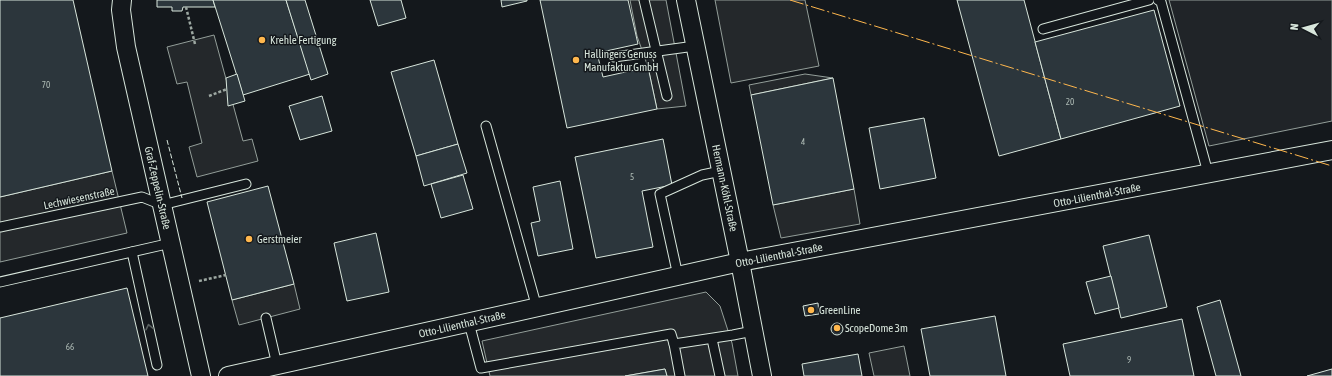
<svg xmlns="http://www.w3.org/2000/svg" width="1332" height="376" font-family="'Asap Condensed',sans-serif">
<rect width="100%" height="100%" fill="#14181c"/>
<polygon fill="#202428" stroke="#939e99" points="1169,0 1332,0 1332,121 1209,146"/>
<g fill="#24282b" stroke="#939e99">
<polygon points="630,0 666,0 686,106 657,109 648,67 637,36"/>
<polygon points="715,0 805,0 819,66 731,83"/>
<polygon points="214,35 243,141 252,139 258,161 197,177 189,147 202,143 187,82 177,84 167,47"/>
<polygon points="805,74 833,78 751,95 749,85"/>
<polygon points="112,171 127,233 0,262 0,197"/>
<polygon points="854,189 860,224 781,238 773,205"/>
<polygon points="294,284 300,309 239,325 232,300"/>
<polygon points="706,292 720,306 732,343 738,376 667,376 665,369 625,376 490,376 482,341"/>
<polygon points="904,346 910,376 874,376 869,353"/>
</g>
<g fill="#2c363c" stroke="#d8e6dc">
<polygon points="0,0 73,0 112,171 0,197"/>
<polygon points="157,0 213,0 215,7 183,7 182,11 172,11 172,7 157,7"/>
<polygon points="213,0 286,0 310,74 243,95"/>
<polygon points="286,0 305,0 328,74 311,80"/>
<polygon points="370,0 401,0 406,18 378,26"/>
<polygon points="501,0 527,0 527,1 502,7"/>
<polygon points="540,0 628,0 638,44 597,53 603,77 648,67 657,109 567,128"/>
<polygon points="957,0 1024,0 1061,139 999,156"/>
<polygon points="1154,10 1180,106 1061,139 1035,42"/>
<polygon points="434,60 458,144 416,156 391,72"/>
<polygon points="237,74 245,101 228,106 226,78"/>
<polygon points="833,78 854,189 773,205 751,95"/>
<polygon points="322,96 332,131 300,140 289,106"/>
<polygon points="924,118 936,178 880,189 869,128"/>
<polygon points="663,139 672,185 642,191 653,247 596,258 575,157"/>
<polygon points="458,144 467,173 424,186 416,156"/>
<polygon points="463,175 473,209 441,218 431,184"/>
<polygon points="560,181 573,249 538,256 531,223 540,221 533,187"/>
<polygon points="268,186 294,284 232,300 207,202"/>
<polygon points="376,233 389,292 347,301 334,243"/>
<polygon points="1149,235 1167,307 1121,318 1103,246"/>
<polygon points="1111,276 1119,308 1095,314 1086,282"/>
<polygon points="127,288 148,376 0,376 0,318"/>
<polygon points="1220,300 1241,376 1216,376 1197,307"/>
<polygon points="818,303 819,314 805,316 803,306"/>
<polygon points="995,316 1006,376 930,376 921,329"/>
<polygon points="1182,319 1194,376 1070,376 1063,344"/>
<circle cx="837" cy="329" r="6"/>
<polygon points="858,354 862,376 804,376 802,364"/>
<polygon points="665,369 667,376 625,376"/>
<polygon points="1332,369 1332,376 1307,376"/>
</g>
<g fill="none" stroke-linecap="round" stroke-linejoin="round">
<g stroke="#d8e6dc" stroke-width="11">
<g id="lane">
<polyline points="644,0 667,96"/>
<polyline points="1158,0 1161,2 1208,173"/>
<polyline points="1043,29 1149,0"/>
<polyline points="614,57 695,46"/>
<polyline points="486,126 537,308"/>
<polyline points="0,227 142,197 162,205 246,184"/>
<polyline points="132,252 157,365"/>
<polyline points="678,276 660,194 702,175 721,171"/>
<polyline points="0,282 171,243"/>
<polyline points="266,318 277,365"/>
<polyline points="469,323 481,368 671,334 674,344"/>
<polyline points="712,339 720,376"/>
<polyline points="680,376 674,344 733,335 753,331"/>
</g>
</g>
<g stroke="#d8e6dc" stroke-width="20">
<g id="street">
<polyline points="122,0 121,10 126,47 201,376"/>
<polyline points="686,0 740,262 762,376"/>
<polyline points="228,376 740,262 1332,150"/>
</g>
</g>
<g stroke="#9da8a2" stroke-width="2.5" stroke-dasharray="3 2" stroke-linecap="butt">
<polyline points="186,7 195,44"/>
<polyline points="209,96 227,89"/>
<polyline points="199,281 226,275"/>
</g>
<use href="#lane" stroke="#14181c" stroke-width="9"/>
<use href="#street" stroke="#14181c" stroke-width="18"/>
<polyline stroke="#d8e6dc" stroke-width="1" stroke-dasharray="5 2" stroke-linecap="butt" points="167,140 182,198"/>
<polyline stroke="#ffb74d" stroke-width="1" stroke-dasharray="14 3 2 3" stroke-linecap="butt" points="790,0 1332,166"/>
</g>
<defs><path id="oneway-chevron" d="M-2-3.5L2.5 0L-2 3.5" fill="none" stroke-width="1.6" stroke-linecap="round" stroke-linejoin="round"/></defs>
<use stroke="#59605f" href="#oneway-chevron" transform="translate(149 327) rotate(-103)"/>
<g fill="#ffb74d" stroke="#14181c" stroke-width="1.5">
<circle cx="262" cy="40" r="4"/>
<circle cx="576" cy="60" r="4"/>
<circle cx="249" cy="239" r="4"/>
<circle cx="811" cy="310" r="4"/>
<circle cx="837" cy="328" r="4"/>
</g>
<g text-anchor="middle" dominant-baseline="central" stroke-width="3" stroke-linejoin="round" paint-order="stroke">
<g font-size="9" fill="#adbab4">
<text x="46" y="85">70</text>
<text x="1070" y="102">20</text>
<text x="803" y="142">4</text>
<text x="632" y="177">5</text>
<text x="70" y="347">66</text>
<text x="1129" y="360">9</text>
</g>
<g font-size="11" fill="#d8e6dc" stroke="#14181c" text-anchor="start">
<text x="270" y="40">Krehle Fertigung</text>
<text x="584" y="54">Hallingers Genuss<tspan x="584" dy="13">Manufaktur GmbH</tspan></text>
<text x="257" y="239">Gerstmeier</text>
<text x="819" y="310">GreenLine</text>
<text x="845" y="328">ScopeDome 3m</text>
</g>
<g font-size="11" fill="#d8e6dc" stroke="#14181c">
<text transform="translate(158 188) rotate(77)">Graf-Zeppelin-Straße</text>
<text transform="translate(725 188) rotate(78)">Hermann-Köhl-Straße</text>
<text transform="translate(1097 195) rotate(-11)">Otto-Lilienthal-Straße</text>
<text transform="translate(79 198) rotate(-12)">Lechwiesenstraße</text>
<text transform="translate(779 255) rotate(-11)">Otto-Lilienthal-Straße</text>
<text transform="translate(462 324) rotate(-13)">Otto-Lilienthal-Straße</text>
</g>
</g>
<g transform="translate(1304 28) rotate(276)" stroke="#14181c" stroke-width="3" paint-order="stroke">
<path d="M0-3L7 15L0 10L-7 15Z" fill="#d8e6dc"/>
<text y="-6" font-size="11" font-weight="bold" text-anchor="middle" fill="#d8e6dc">N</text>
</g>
</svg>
